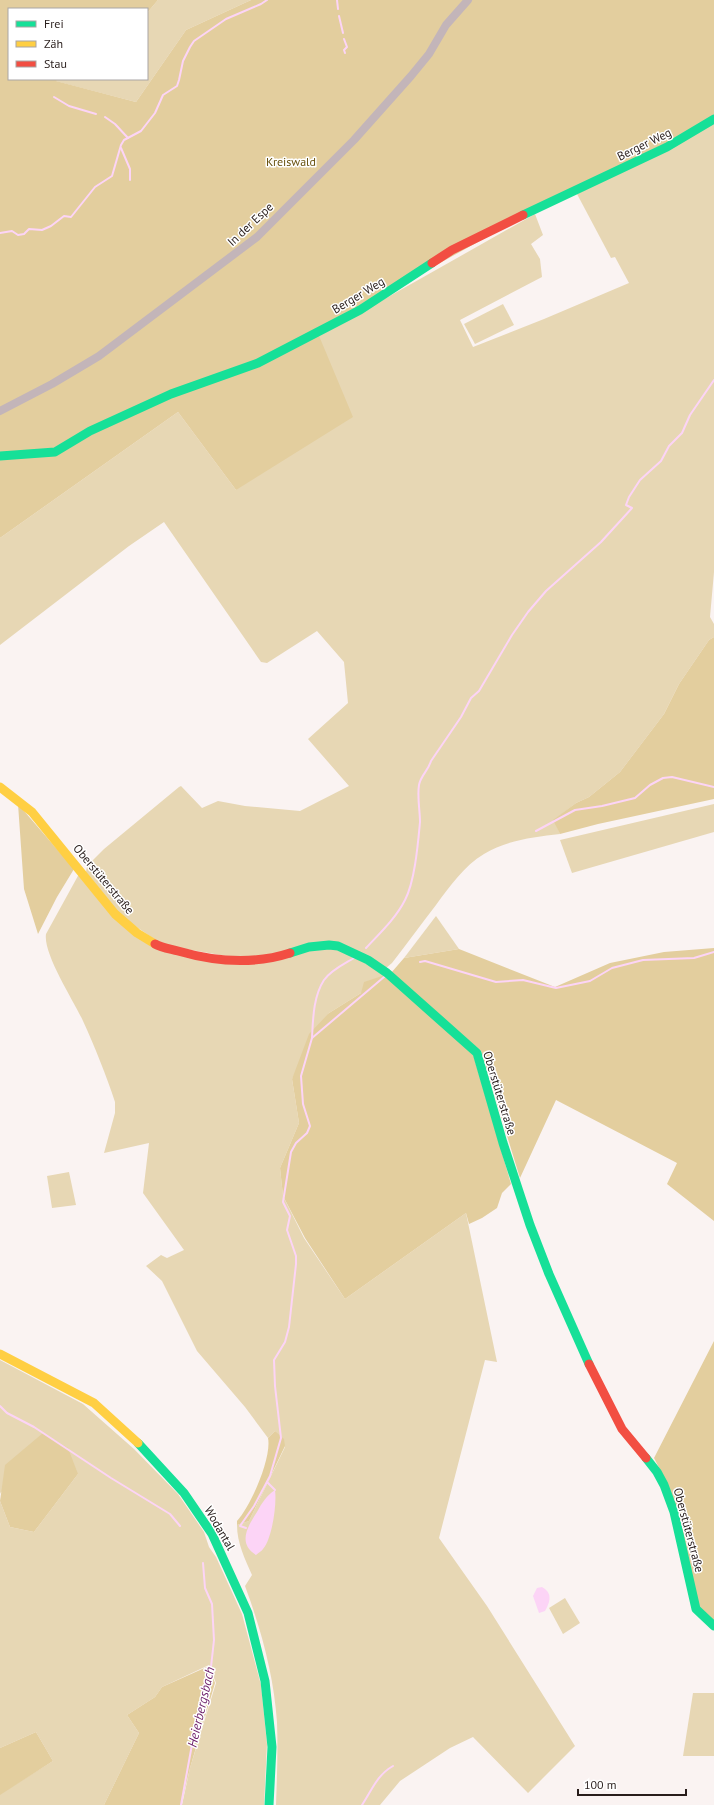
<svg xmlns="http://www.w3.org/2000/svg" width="714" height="1805" font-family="'PT Sans',sans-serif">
<rect width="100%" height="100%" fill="#faf3f2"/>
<g fill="#e7d7b4">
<polygon points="158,0 251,0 186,30 136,102 55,81 59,79 147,79 147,13"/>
<path d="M714,122v450l-4,45 4,7v13l-5,3 -30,44 -15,30 -44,58 -31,25 -13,6 -22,17 6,14c-26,3 -53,6 -76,20 -20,12 -34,32 -48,51 -15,19 -29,39 -44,58l-6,5 -35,-19 -73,5 -35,5 -80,-14 -41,-28 -36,-45 1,-6 17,-17 75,-62 2,-1 21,22 16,-7 27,5 55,5 49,-25 -41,-47 40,-36 -4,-41 -27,-31 -50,32 -6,-1 -97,-140 -35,24 -129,99v-107l178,-126 58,78 83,-154 216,-122 8,21 -12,9 9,15 2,18 -82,43 13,27 71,-28 85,-36 -14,-26 -4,1 -34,-64z"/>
<polygon points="503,304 514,325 475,344 464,324"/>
<polygon points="714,804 714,832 572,873 560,840"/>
<path d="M79,874l59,64 70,23 122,-14 18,6 37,22 -24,18 -32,20 -37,66 7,44 -19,45 3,28 21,42 41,61 121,-86 31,149 -12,-2 -46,178 48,68 88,140 -47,47 -55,-56 -23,11 -50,33 -20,24h-104c1,-28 2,-55 1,-83 -3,-46 -16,-93 -32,-136l7,-11c-7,-16 -15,-32 -15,-50l12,-4 36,-74 -10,-16 -7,7 -23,-31 -48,-56 -35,-70 -16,-15 15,-11 6,3 17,-8 -41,-57 6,-50 -45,10 11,-40v-11c-8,-25 -21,-57 -32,-81 -9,-20 -40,-67 -37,-87z"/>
<polygon points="436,916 459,949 404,958"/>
<polygon points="69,1172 76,1205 52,1208 47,1176"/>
<polygon points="0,1360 83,1404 134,1449 178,1494 204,1532 209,1547 216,1557 242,1614 261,1685 267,1744 264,1805 182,1805 190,1768 216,1683 209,1665 162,1687 155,1697 127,1715 139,1733 104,1805 0,1805 0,1794 53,1761 36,1732 0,1748 0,1501 10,1527 34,1532 78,1474 1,1492 0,1494"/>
<polygon points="565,1598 580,1623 563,1634 549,1608"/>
<polygon points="693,1693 714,1693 714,1756 683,1756"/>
</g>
<g fill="#e3ce9e">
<polygon points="0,0 158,0 147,13 147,9 9,9 9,79 59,79 56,81 136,102 186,30 251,0 714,0 714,115 640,160 534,211 317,331 353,417 236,490 178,412 0,538"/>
<polygon points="714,637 714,799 598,824 560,834 553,820 576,803 589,797 620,772 664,714 679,684 709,640"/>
<polygon points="18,804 74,869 57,897 38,934 24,889"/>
<polygon points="714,948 714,1221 667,1184 677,1163 556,1100 520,1178 481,1051 391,973 404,958 459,949 555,987 610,963 664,952"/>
<polygon points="385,975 473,1054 511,1184 502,1193 497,1208 482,1218 469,1224 466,1213 345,1299 305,1238 283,1196 280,1168 299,1123 292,1079 309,1034 329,1013 361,993 364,982"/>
<polygon points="714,1341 714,1621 698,1608 667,1483 654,1458"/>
<path d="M275,1431l9,8 1,7 -36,75 -12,4v-4c14,-15 35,-64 31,-83z"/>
<polygon points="43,1433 68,1448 78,1474 34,1532 10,1527 0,1501 5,1465"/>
<polygon points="209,1666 215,1683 190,1768 181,1805 104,1805 139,1733 127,1715 155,1697 162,1687"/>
<polygon points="36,1732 53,1761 0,1795 0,1748"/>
</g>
<g fill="#fcd4f6">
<path d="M275,1490c2,14 -3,49 -12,59 -1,2 -5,4 -7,6 -19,-12 -8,-29 1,-43 5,-9 9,-16 18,-22z"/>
<path d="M542,1587c11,6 8,15 3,24l-6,2 -6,-17 4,-8z"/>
</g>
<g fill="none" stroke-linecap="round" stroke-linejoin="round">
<g stroke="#fcd4f6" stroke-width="2">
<polyline points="337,0 338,9"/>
<polyline points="339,16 343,33"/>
<polyline points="344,39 347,47 344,50 345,53"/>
<polyline points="54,97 69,106 96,114"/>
<polyline points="105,117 115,124 128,138"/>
<polyline points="121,148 130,169 130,180"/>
<polyline points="0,233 12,231 18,235 24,234 29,229 42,230 51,226 64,216 71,217 95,187 112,176 121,145 124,140 141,131 155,113 163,95 177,86 179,80 183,61 190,47 194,41 226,19 261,4 267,0"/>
<polyline points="536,831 575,810 602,806 635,798 650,785 663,778 672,777 714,787"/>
<path d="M366,948c14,-15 30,-30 39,-48 10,-19 13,-57 15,-78 0,-12 -3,-25 -1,-37 2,-10 9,-14 12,-24l30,-44 10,-19 8,-7 33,-56 16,-23 18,-21 55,-49 31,-34 -6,-3 3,-8 11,-17 21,-19 8,-15 13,-13 8,-18 24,-35"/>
<polyline points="420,962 425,961 496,982 523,980 556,988 590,981 612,968 643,960 694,958 714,952"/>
<path d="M312,1038c1,-18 1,-41 12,-58 7,-10 20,-16 30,-22"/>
<polyline points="0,1406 7,1413 34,1427 111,1478 170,1514 180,1526"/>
<polyline points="267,1482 275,1490"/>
<polyline points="246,1528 240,1526 254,1506 270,1476 281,1438 275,1386 274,1360 285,1342 289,1327 296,1264 296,1256 287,1230 290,1216 283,1202 291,1152 296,1143 307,1133 310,1126 303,1104 301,1076 312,1038 384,977"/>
<polyline points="181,1805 195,1728 203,1707 209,1685 214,1640 212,1604 205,1588 203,1563"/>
<path d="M362,1805c10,-15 15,-30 31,-39"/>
</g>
<polyline stroke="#c3b5b9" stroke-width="8" points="0,411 52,384 99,356 257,237 354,140 411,76 429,54 446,25 468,0"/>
<g stroke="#16e098" stroke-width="9">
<polyline points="523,215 667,147 714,119"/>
<polyline points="0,456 55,452 90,431 171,394 258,363 360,310 432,263"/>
<polyline points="290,953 309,947 329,945 338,946 368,960 387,973 477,1053 503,1143 530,1225 549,1274 589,1364"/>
<polyline points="138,1443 184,1493 212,1534 248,1613 265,1681 272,1747 269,1805"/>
<polyline points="646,1458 657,1472 664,1485 674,1512 696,1609 714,1626"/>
</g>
<g stroke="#ffcf43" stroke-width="9">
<polyline points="0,787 32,812 115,914 137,933 155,944"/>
<polyline points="0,1354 94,1403 138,1443"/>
</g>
<g stroke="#f24e42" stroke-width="9">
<polyline points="432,263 452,250 523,215"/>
<path d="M155,944c7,4 16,5 23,7 38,11 75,14 112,2"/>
<polyline points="589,1364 622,1429 646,1458"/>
</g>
</g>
<g text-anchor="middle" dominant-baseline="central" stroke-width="3" stroke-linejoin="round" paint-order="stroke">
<g font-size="12" fill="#281d1b" stroke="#fff">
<text transform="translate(644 144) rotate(-26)">Berger Weg</text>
<text transform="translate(250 224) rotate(-43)">In der Espe</text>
<text transform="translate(358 295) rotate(-31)">Berger Weg</text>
<text transform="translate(104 879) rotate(50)">Oberstüterstraße</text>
<text transform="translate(500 1093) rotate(73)">Oberstüterstraße</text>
<text transform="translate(220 1528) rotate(60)">Wodantal</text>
<text transform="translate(689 1530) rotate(75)">Oberstüterstraße</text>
</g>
<g font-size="12" fill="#68510d" stroke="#fff">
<text x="291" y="161">Kreiswald</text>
</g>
<g font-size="13" font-style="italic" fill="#6d1f6a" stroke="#fff">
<text transform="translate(201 1707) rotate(-77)">Heierbergsbach</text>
</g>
</g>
<rect x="8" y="8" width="140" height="72" fill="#ffffff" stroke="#a9a5a4"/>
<rect x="16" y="21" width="20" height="6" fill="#16e098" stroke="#a9a5a4"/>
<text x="44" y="28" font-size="12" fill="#281d1b">Frei</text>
<rect x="16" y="41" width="20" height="6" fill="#ffcf43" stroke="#a9a5a4"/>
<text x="44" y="48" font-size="12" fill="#281d1b">Zäh</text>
<rect x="16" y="61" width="20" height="6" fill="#f24e42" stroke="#a9a5a4"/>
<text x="44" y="68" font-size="12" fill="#281d1b">Stau</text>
<path d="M578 1789v6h108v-6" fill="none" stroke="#281d1b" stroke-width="2"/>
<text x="584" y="1789" font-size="12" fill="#281d1b" stroke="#ffffff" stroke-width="3" paint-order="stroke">100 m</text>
</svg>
